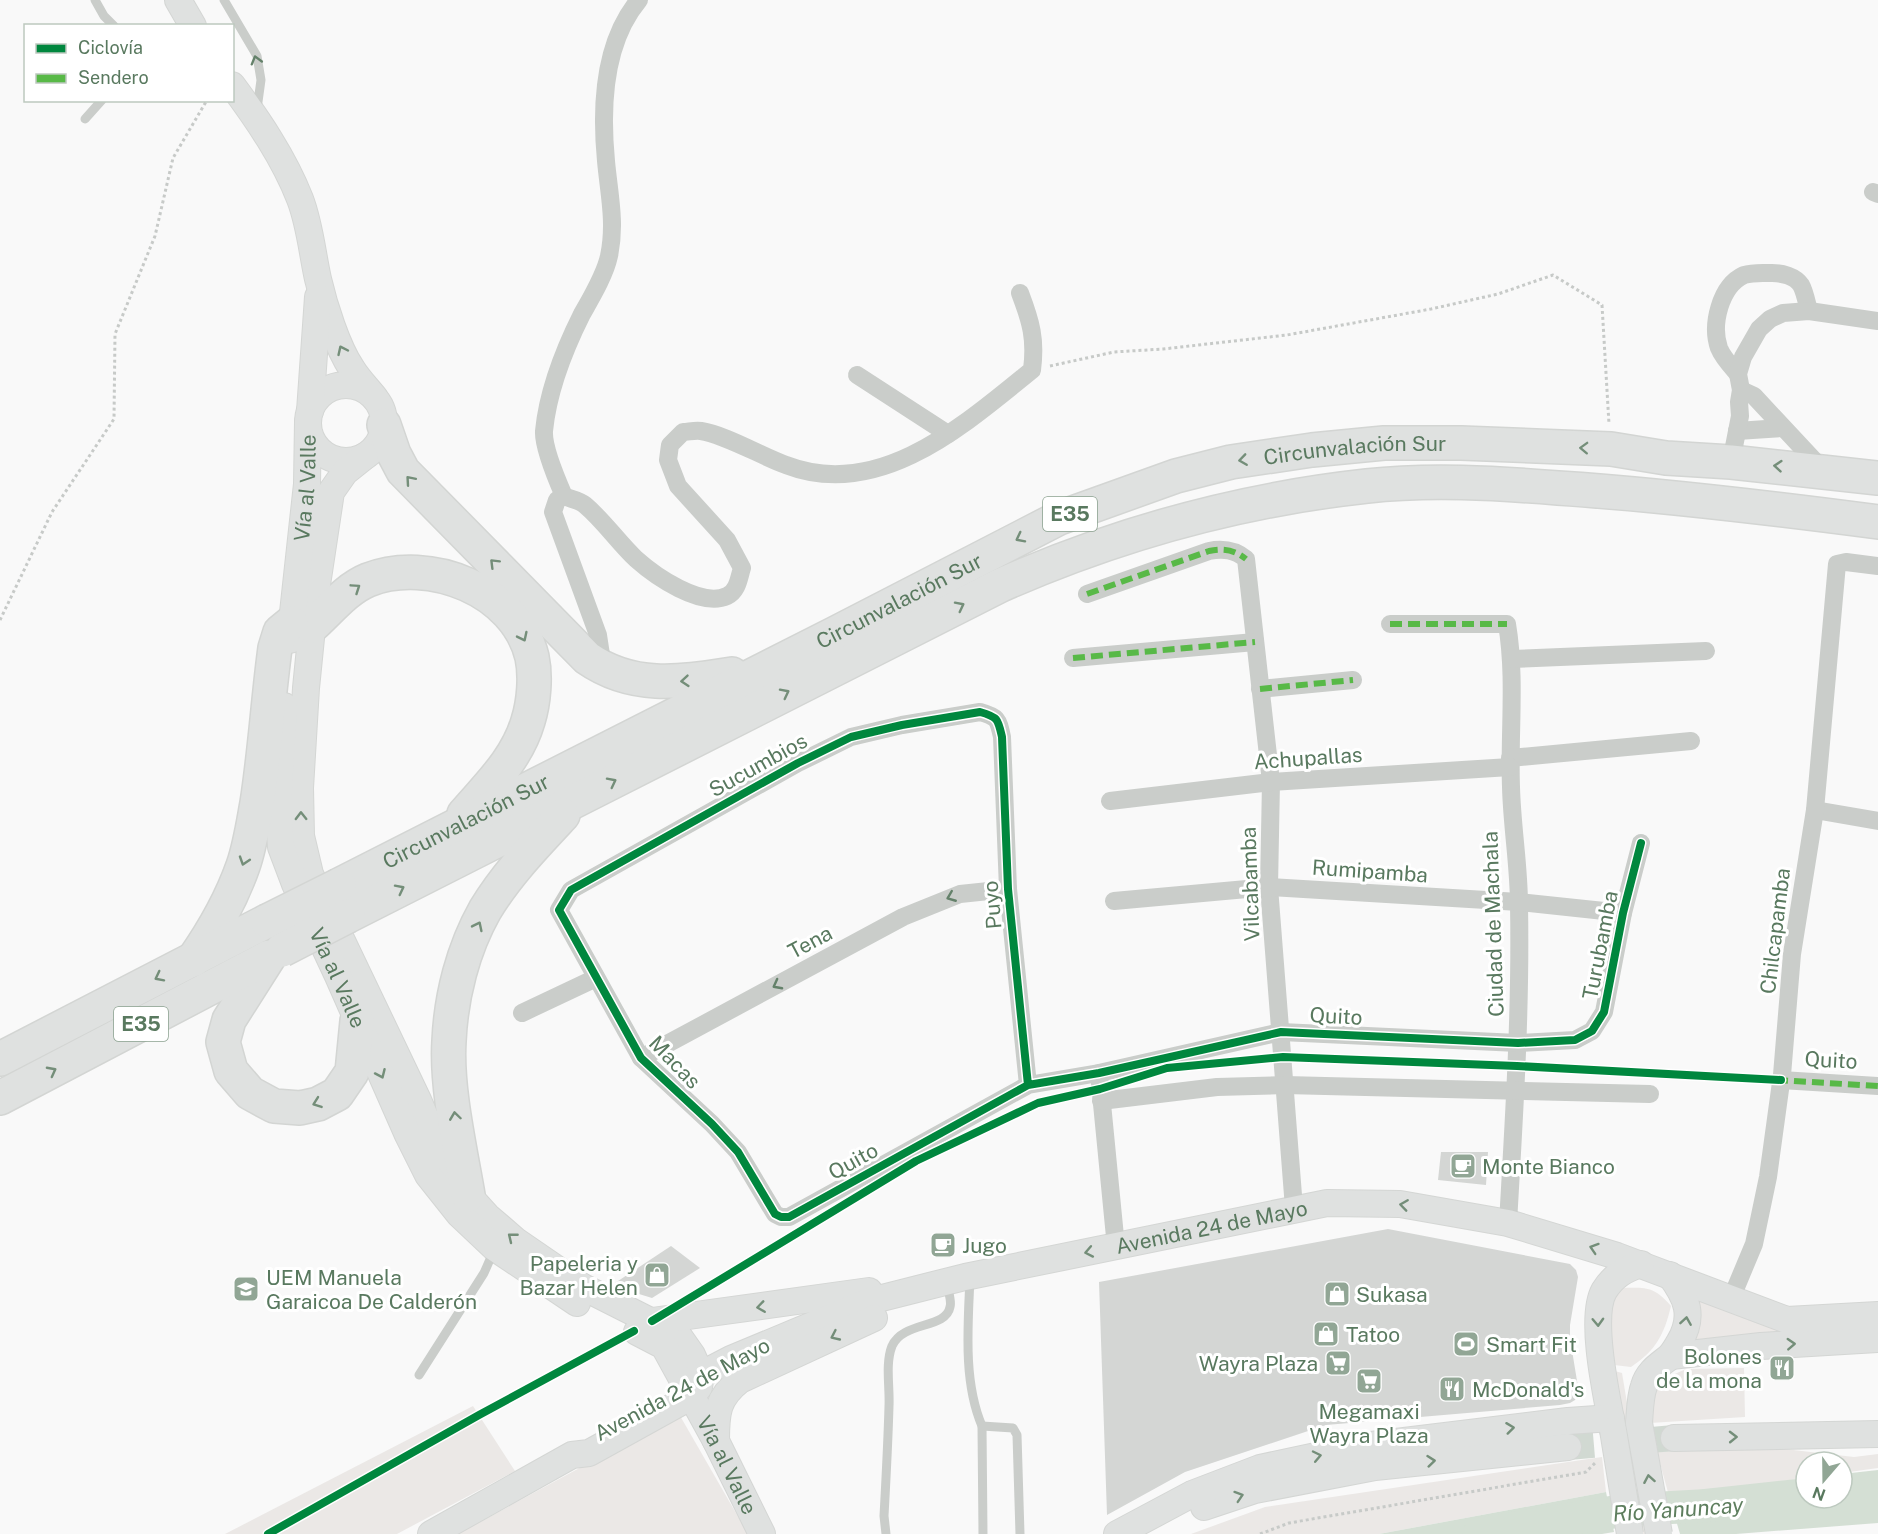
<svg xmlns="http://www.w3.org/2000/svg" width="1878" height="1534" font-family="'Public Sans',sans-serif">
<rect width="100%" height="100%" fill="#f9f9f9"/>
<g fill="#ebe8e6">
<path d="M1619,1288c26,0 34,-3 52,18 -7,29 -15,44 -40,61l-17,-2 -5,-62z"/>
<polygon points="1692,1298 1790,1332 1687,1340"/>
<polygon points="1744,1368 1745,1417 1650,1423 1649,1402 1659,1381 1686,1369"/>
<polygon points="1611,1370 1622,1373 1649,1534 1638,1534"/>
<polygon points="473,1406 515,1471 397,1534 225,1534"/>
<polygon points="679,1414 748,1534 458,1534"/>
<polygon points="1732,1443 1854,1457 1878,1454 1878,1468 1842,1473 1842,1462 1806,1462 1806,1478 1669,1496 1657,1452"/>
<polygon points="1602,1457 1606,1492 1379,1534 1191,1534 1265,1507"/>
</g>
<g fill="#d4dfd4">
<polygon points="1878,1470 1878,1523 1736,1534 1680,1534 1669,1496 1704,1489 1806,1478 1806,1498 1842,1498 1842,1474"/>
<polygon points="1606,1492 1614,1532 1602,1534 1379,1534"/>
</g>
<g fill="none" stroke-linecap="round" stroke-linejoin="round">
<polyline stroke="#d4dfd4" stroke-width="33" points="1479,1534 1626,1510 1717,1505"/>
</g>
<g fill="#d4d6d4">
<polygon points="1441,1152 1488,1152 1486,1185 1438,1180"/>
<polygon points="1388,1229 1570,1264 1576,1270 1578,1277 1570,1325 1570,1338 1578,1387 1578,1394 1575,1400 1570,1403 1560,1405 1326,1425 1185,1472 1107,1515 1099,1282"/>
<polygon points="671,1246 700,1268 652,1298 626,1290 615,1283"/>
</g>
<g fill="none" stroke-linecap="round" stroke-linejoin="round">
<polyline stroke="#d1d9d2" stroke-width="26" stroke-dasharray="26 13" stroke-linecap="butt" points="1568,1447 1674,1438"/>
<g stroke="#d4d6d4" stroke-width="28">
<g id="secondary">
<polyline points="178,0 193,26"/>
<path d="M232,85c26,35 52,73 68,114 10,26 12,53 18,80 6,26 19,68 34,90 6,10 15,19 23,29"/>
<circle cx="346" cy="423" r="38"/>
<polyline points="310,411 318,297"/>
<polyline points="365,456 345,472 331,492 315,598 306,688 300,788 301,836 310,874 418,1100 445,1163 468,1195 487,1216 516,1241 583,1287 678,1335 692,1355 701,1375 699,1387 692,1396 589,1453 572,1455 431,1534"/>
<path id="s1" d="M290,640l17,-156 1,-62"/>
<path id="s2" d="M284,706l-6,100 3,41 14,37 43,92 70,159 20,40 31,39 36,34 82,55"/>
<polyline points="652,1321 869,1291"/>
<path id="s3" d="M637,1332l27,14 52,95 46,93"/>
<polyline points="1671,1356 1761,1346 1878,1339"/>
<path id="s4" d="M685,1383l46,-24 139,-58 95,-24 362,-74 73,1 108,19 109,33 170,64 91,-5"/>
<path d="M1639,1423c1,-12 1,-26 5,-37 4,-14 14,-20 24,-28 5,-4 8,-10 11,-15 16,-27 8,-45 -9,-68"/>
<path d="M1613,1430c-6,-32 -24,-112 -9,-139 9,-15 21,-22 37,-27"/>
<polyline points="1674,1438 1878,1434"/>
<path d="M716,1441c0,-28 1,-43 24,-61l134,-62"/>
<polyline points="1204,1507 1255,1490 1375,1467 1568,1447"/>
<polyline points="1117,1534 1192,1494 1260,1468 1363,1446 1568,1421 1611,1418"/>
</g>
</g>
<g stroke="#d3d5d3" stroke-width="36">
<g id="highway">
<path d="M384,425l10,29 9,17 184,187c46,32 93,24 145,16"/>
<path d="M312,626c17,-15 34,-37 56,-46 61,-24 148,10 164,77 4,19 2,45 -4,64 -11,38 -39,64 -64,93"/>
<path id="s5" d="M339,885l495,-251 225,-116 117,-42 55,-14 81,-12 72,-7h77l150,6 55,9 65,4 147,16"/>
<path d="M348,916l653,-331c118,-52 238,-85 366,-99 63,-7 128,-3 191,2 107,7 213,20 320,34"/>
<polyline points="269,957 229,1020 223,1042 231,1071 250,1093 274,1106 300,1108 318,1104 337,1094 352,1072 357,1021"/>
<path d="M193,960c21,-30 38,-60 50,-94 7,-20 10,-41 14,-63 8,-51 11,-103 18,-155l5,-16 11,-9"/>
<polyline points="0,1059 267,921"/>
<polyline points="0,1098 267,958"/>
<path d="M468,1195c-8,-47 -22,-107 -19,-154 2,-45 14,-92 36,-131 21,-35 50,-65 78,-95"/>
</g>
</g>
<g stroke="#c7cac8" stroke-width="3" stroke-dasharray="3 3" stroke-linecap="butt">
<polyline points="1050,366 1114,352 1163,349 1287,335 1431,309 1498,294 1553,275 1602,305 1609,424"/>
<polyline points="0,620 52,512 114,419 115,334 155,236 173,158 207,100"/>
<polyline points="1260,1534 1289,1523 1586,1472 1596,1462"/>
</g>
<g stroke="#cacdca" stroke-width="9">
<polyline points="95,0 104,16 114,26"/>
<polyline points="224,0 257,56 261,80 257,109"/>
<polyline points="85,119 102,100"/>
<path d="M970,1278c-2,47 -7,104 12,148l1,108"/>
<polyline points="419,1375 484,1273 495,1248"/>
<polyline points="982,1426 1013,1428 1017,1435 1020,1534"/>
<path d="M886,1534l-2,-18c2,-37 4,-73 5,-110 1,-19 -4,-42 3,-60 11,-25 54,-17 58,-39 2,-6 -2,-16 -3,-22"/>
</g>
<g stroke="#cacdca" stroke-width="18">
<polyline points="1873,192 1878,194"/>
<path d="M1738,374c-7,-8 -15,-16 -19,-26 -8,-23 1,-62 25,-73 9,-3 19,-2 28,-2 10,0 23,3 29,12 4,7 6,19 8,26"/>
<polyline points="857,375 948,434"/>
<polyline points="1741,390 1754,396 1823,470"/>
<polyline points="1737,431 1782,428"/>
<polyline points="1731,462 1740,416 1739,402 1741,390 1738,374 1743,357 1759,329 1770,319 1783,313 1809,311 1878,321"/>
<path d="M564,496c-7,-16 -21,-49 -20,-65 4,-41 20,-81 38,-117 9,-16 23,-39 27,-58 7,-33 0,-62 -3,-95 -5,-52 -3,-118 33,-161"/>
<path d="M1087,594l122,-43c15,-3 26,-1 37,8l25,223 -2,105 25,321"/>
<path d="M1390,624h117c9,54 2,109 4,163 1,40 8,79 8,118 2,106 -5,212 -11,318"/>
<polyline points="1073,658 1255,642"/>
<polyline points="1511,659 1706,651"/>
<path d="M603,668l-5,-33 -45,-123 4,-12 7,-4c6,3 15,4 21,9 19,16 33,37 51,54 19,17 65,49 91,37 11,-5 12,-19 15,-28l-15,-28 -49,-54 -10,-26 2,-15 13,-13c5,0 12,-2 18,-1 25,4 60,25 85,34 93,36 178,-40 246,-95 4,-31 -1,-48 -12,-77"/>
<polyline points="1260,689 1353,680"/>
<polyline points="1510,758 1691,741"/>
<polyline points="1110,801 1271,782 1510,767"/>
<polyline points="1815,810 1878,821"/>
<polyline points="1114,901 1269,887 1519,902 1623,913"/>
<polyline points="522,1013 596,978"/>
<polyline points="641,1058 903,917 960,894 1008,889"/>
<polyline points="1099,1073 1116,1247"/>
<polyline points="1781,1080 1878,1086"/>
<path d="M1028,1085l-20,-196 -6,-152c-4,-18 -4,-20 -22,-25l-78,13 -51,12 -53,26 -227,127 -12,20 82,148 71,66 26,28 37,62 6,3h8l239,-132 71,-12 182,-41 237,11 57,-3 17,-9 12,-19 19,-99 18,-70"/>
<polyline points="1101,1101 1217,1087 1285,1085 1650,1094"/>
<polyline points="1731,1299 1754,1244 1768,1177 1782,1075 1792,954 1815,810 1837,564 1846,562 1878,566"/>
</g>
<use href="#secondary" stroke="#dfe1e0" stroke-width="26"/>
<use href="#highway" stroke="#dfe1e0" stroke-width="33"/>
<g stroke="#d4d6d4" stroke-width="28" stroke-linecap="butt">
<g id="secondary-bridge">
<polyline points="1639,1423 1659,1534"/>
<polyline points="1613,1430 1630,1534"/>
</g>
</g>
<g stroke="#d3d5d3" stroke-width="36" stroke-linecap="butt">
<g id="highway-bridge">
<polyline points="267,921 339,885"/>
<polyline points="282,950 348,916"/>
</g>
</g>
<use href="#secondary-bridge" stroke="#dfe1e0" stroke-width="26"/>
<use href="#highway-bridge" stroke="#dfe1e0" stroke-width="33"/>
<g stroke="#58b947" stroke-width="6" stroke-dasharray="12 6" stroke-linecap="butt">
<path d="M1087,594l122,-43c15,-3 26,-1 37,8"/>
<polyline points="1390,624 1507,624"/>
<polyline points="1073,658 1255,642"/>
<polyline points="1260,689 1353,680"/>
<polyline points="1776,1080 1878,1086"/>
</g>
<g stroke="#fff" stroke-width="11">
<g id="cycleway">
<path d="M1028,1085l-20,-196 -6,-152c-4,-18 -4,-20 -22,-25l-78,13 -51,12 -53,26 -227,127 -12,20 82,148 71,66 26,28 37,62 6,3h8l239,-132 71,-12 182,-41 237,11 57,-3 17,-9 12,-19 19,-99 18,-70"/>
<polyline points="652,1321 916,1161 1038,1103 1100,1089 1167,1068 1283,1057 1517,1066 1781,1080"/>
<polyline points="268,1534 479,1415 634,1331"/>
</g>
</g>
<use href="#cycleway" stroke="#00873e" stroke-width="8"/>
</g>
<defs><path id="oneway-chevron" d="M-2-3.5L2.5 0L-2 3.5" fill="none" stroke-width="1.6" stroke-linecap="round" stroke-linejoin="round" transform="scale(1.5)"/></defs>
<g stroke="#64816a">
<use href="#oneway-chevron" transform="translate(256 60) rotate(-106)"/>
<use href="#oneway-chevron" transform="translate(951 897) rotate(158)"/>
<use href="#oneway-chevron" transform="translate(777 985) rotate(152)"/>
</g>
<g stroke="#748e79">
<use href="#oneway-chevron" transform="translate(342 350) rotate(-115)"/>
<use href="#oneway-chevron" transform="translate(1584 448) rotate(-178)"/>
<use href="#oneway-chevron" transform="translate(1243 460) rotate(172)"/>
<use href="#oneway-chevron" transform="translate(1778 466) rotate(-175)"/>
<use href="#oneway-chevron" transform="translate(410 480) rotate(-131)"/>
<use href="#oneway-chevron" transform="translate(1020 538) rotate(153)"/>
<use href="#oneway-chevron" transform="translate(494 563) rotate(-135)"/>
<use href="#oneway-chevron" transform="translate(356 588) rotate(-34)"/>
<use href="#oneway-chevron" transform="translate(960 606) rotate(-27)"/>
<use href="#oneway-chevron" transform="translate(523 637) rotate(64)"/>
<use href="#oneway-chevron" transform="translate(685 681) rotate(175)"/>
<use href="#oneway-chevron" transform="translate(785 693) rotate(-27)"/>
<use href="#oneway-chevron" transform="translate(612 782) rotate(-27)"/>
<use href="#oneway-chevron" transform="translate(301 816) rotate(-91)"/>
<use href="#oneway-chevron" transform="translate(244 861) rotate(108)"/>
<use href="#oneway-chevron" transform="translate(400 889) rotate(-27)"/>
<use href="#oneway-chevron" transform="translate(478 926) rotate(-64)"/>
<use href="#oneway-chevron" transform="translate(159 977) rotate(153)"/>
<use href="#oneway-chevron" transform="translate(52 1071) rotate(-28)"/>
<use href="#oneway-chevron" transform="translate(381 1074) rotate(66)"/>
<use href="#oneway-chevron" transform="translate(317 1103) rotate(160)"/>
<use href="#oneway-chevron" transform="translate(455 1116) rotate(-98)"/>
<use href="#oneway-chevron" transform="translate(1404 1205) rotate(-172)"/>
<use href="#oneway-chevron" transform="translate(512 1237) rotate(-141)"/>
<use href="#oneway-chevron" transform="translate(1594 1248) rotate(-162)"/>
<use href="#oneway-chevron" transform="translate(1089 1252) rotate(169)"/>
<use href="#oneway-chevron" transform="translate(761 1307) rotate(172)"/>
<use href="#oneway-chevron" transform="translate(1686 1321) rotate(-81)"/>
<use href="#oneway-chevron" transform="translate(1598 1322) rotate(88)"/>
<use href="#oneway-chevron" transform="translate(835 1336) rotate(155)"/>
<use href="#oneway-chevron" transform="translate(1791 1344) rotate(-3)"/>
<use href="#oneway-chevron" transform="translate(1510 1428) rotate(-7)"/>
<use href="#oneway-chevron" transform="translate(1733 1437) rotate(-1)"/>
<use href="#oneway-chevron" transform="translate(1317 1456) rotate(-12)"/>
<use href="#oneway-chevron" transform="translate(1431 1461) rotate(-6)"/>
<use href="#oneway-chevron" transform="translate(1649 1479) rotate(-100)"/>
<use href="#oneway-chevron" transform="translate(1239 1496) rotate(-18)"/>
</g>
<defs>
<g id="cafe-square" transform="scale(1.35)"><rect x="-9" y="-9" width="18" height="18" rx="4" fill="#91a695" stroke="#fff"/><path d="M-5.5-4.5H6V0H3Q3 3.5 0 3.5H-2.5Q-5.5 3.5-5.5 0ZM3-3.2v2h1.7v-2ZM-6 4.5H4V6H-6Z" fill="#fff"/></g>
<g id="shop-square" transform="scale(1.35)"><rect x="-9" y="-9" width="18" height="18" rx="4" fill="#91a695" stroke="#fff"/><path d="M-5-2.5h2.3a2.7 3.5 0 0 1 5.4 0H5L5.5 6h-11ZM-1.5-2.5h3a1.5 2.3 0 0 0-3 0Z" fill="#fff"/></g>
<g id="school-square" transform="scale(1.35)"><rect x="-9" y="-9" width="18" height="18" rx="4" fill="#91a695" stroke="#fff"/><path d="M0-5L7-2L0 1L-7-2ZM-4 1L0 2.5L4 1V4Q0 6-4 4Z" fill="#fff"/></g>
<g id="stadium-square" transform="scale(1.35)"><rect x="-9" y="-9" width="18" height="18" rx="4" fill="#91a695" stroke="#fff"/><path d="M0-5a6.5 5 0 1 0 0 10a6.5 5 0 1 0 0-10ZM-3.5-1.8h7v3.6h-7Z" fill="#fff"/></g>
<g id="supermarket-square" transform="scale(1.35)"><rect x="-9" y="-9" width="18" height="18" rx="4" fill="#91a695" stroke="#fff"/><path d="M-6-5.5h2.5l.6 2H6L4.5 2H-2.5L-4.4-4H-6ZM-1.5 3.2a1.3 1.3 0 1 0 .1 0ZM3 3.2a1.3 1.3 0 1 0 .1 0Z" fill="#fff"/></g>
<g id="restaurant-square" transform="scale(1.35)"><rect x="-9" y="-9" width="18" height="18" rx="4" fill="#91a695" stroke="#fff"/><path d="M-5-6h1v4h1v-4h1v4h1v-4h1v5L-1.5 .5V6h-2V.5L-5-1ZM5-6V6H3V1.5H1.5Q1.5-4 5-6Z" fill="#fff"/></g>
</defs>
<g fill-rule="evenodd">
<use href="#cafe-square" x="1463" y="1166"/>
<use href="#cafe-square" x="943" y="1245"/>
<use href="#shop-square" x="657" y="1275"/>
<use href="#school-square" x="246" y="1289"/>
<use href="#shop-square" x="1337" y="1294"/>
<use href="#shop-square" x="1326" y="1334"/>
<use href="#stadium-square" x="1466" y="1344"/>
<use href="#supermarket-square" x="1338" y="1363"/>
<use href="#restaurant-square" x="1782" y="1368"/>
<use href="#supermarket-square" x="1369" y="1381"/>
<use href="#restaurant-square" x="1452" y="1389"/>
</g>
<g text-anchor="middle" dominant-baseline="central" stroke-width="6" stroke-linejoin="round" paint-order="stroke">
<g fill="#fff" stroke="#8ba18f" stroke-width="1.5">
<rect x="1043" y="497" width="54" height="34" rx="4.5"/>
<rect x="114" y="1007" width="54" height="34" rx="4.5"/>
</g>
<g font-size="20" font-weight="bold" fill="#59795f">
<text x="1070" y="514">E35</text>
<text x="141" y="1024">E35</text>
</g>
<g font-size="21" fill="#59795f" stroke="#fff">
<text stroke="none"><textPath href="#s5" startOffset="1114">Circunvalación Sur</textPath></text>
<text stroke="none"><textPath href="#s1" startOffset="153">Vía al Valle</textPath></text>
<text stroke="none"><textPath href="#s5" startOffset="628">Circunvalación Sur</textPath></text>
<text transform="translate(1308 758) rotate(-4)">Achupallas</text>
<text transform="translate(758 765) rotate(-29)">Sucumbios</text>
<text stroke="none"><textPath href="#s5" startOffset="142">Circunvalación Sur</textPath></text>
<text transform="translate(1370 871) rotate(4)">Rumipamba</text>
<text transform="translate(1250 884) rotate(-92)">Vilcabamba</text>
<text transform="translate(992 905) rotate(-95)">Puyo</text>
<text transform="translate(1493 924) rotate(-92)">Ciudad de Machala</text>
<text transform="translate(1775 931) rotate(-83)">Chilcapamba</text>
<text transform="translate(810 942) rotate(-28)">Tena</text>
<text transform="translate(1600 945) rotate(-79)">Turubamba</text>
<text stroke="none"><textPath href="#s2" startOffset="284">Vía al Valle</textPath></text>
<text transform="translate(1336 1016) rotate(3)">Quito</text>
<text transform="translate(1831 1060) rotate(3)">Quito</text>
<text transform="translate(675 1062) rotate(46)">Macas</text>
<text transform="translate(853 1161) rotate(-29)">Quito</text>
<text stroke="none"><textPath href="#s4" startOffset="552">Avenida 24 de Mayo</textPath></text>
<text transform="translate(682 1389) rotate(-28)">Avenida 24 de Mayo</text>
<text stroke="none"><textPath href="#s3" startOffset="165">Vía al Valle</textPath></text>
</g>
<g font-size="21" fill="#59795f" stroke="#fff" text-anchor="start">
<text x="1482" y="1166">Monte Bianco</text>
<text x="962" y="1245">Jugo</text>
<text x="638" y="1263" text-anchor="end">Papeleria y<tspan x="638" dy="24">Bazar Helen</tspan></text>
<text x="266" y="1277">UEM Manuela<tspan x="266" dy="24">Garaicoa De Calderón</tspan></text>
<text x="1356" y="1294">Sukasa</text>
<text x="1346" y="1334">Tatoo</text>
<text x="1486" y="1344">Smart Fit</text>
<text x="1762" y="1356" text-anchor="end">Bolones<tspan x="1762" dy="24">de la mona</tspan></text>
<text x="1318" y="1363" text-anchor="end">Wayra Plaza</text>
<text x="1472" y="1389">McDonald's</text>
<text x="1369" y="1411" text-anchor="middle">Megamaxi<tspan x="1369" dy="24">Wayra Plaza</tspan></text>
</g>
<g font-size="22" font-style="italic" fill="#5e7e5e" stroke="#fff">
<text transform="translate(1678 1509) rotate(-4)">Río Yanuncay</text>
</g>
</g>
<rect x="24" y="24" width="210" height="78" fill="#ffffff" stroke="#bdc9bf" stroke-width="1.5"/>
<rect x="36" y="44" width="30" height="9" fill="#00873e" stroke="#bdc9bf" stroke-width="1.5"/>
<text x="78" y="54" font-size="18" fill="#59795f">Ciclovía</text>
<rect x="36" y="74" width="30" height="9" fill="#58b947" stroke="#bdc9bf" stroke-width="1.5"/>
<text x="78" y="84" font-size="18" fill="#59795f">Sendero</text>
<g transform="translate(1824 1480) rotate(200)"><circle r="28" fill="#ffffff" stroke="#bdc9bf" stroke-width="1.5"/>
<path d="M0-4.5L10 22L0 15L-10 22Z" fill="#91a695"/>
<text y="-9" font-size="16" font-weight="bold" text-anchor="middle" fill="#59795f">N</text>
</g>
</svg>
